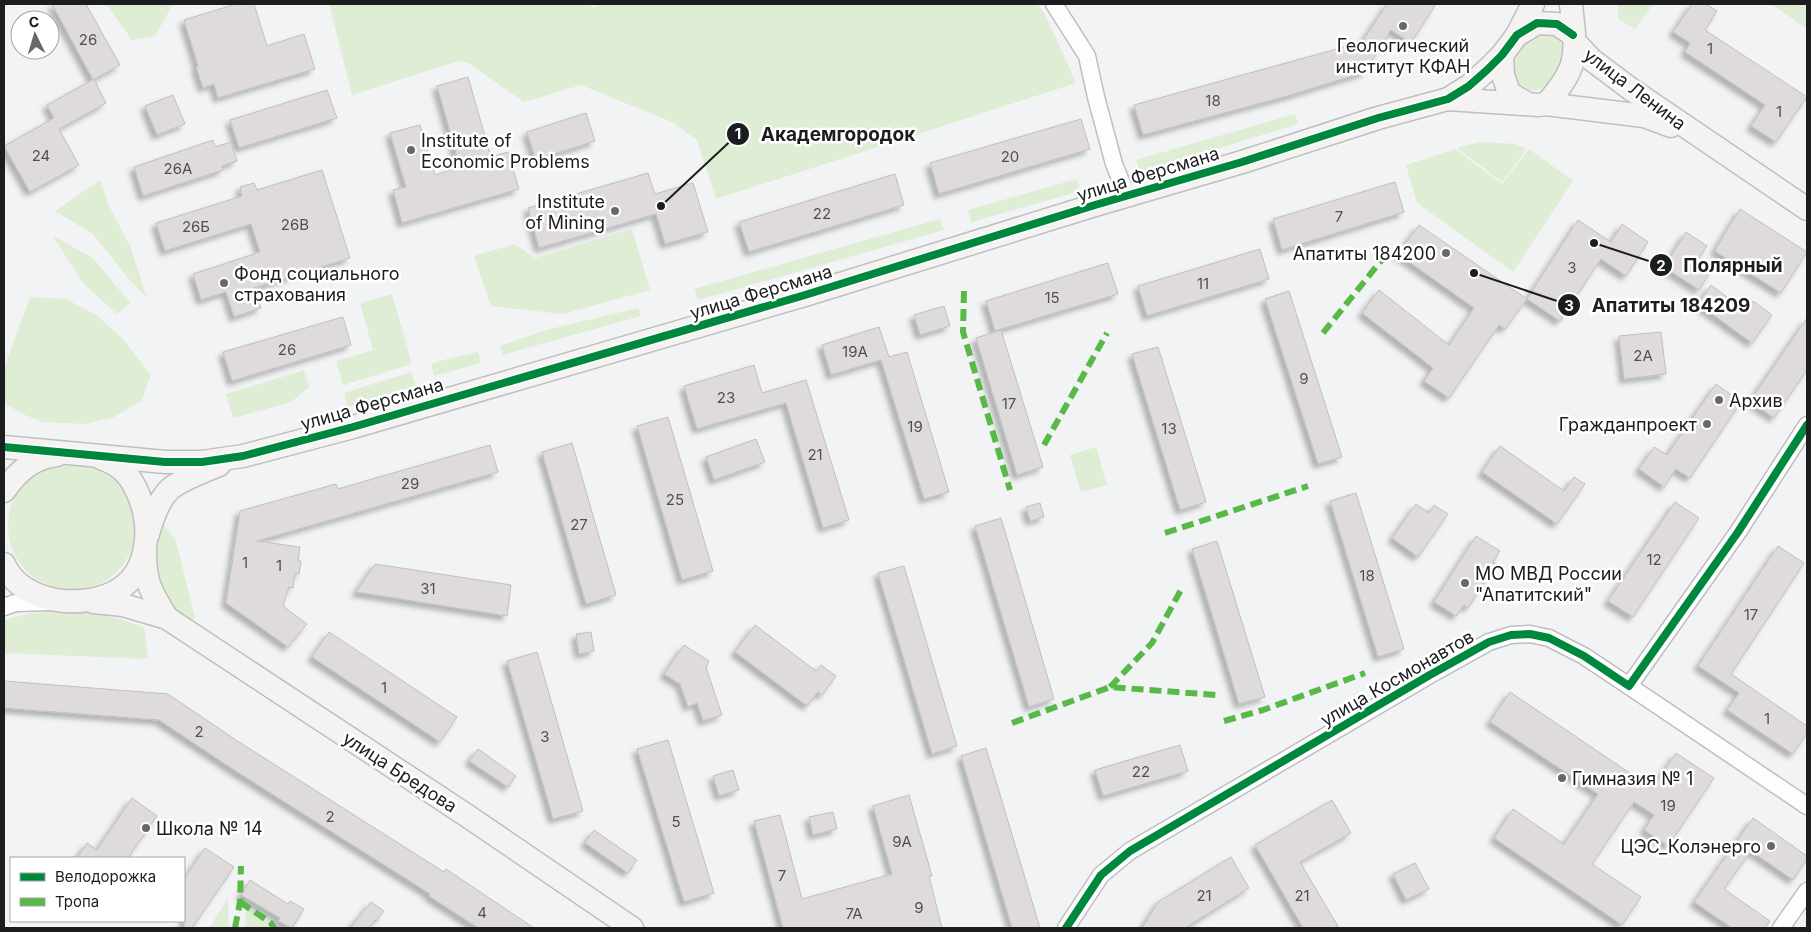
<svg xmlns="http://www.w3.org/2000/svg" width="1811" height="932" font-family="Inter,sans-serif">
<defs>
<filter id="shadow"><feDropShadow dx="-4.5" dy="4.5" stdDeviation="2.5" flood-color="#0004"/></filter>
</defs>
<rect width="100%" height="100%" fill="#f2f3f5"/>
<g fill="#deedd3">
<polygon points="106,4 173,4 155,36 132,40"/>
<polygon points="329,4 588,4 595,8 598,4 1037,4 1045,14 1076,83 716,199 697,140 672,122 581,85 524,102 468,63 458,61 352,95"/>
<polygon points="1618,4 1653,4 1635,29 1618,19"/>
<polygon points="1771,4 1807,4 1807,29"/>
<path d="M1552,30l15,15c-2,7 -3,16 -6,22 -25,47 -65,15 -40,-17 3,-4 6,-10 9,-13 6,-4 16,-5 22,-7z"/>
<polygon points="1295,114 1298,124 1140,172 1136,160"/>
<polygon points="1480,142 1515,144 1527,149 1502,182 1457,148"/>
<polygon points="1455,149 1502,184 1529,149 1573,181 1513,272 1417,203 1406,165"/>
<polygon points="1077,179 1080,191 971,222 968,210"/>
<polygon points="100,180 109,206 130,246 147,298 128,278 93,234 55,211"/>
<polygon points="940,219 944,230 698,300 694,289"/>
<polygon points="632,229 650,290 563,314 491,306 474,256 514,244 535,258"/>
<polygon points="53,236 93,258 130,303 117,314 83,283"/>
<polygon points="392,294 412,364 343,385 336,361 373,350 360,303"/>
<polygon points="30,297 66,299 96,315 123,339 151,375 141,401 114,417 85,424 43,422 23,414 4,403 4,368"/>
<polygon points="638,308 641,316 502,355 500,346 546,330"/>
<polygon points="478,352 481,363 434,376 431,364 447,359"/>
<polygon points="304,370 309,387 291,402 233,418 226,394"/>
<polygon points="411,372 416,386 348,407 344,393"/>
<polygon points="1096,447 1107,485 1081,492 1070,455"/>
<circle cx="72" cy="526" r="64"/>
<path d="M159,519l17,22 19,77 -7,6c-14,-13 -28,-27 -34,-47 -5,-17 2,-40 5,-58z"/>
<polygon points="85,610 120,619 144,627 148,659 4,653 4,620 30,613"/>
<polygon points="228,898 229,928 209,928"/>
<polygon points="246,907 271,923 274,928 245,928"/>
</g>
<g fill="#e0dbdb" stroke="#bfbfc0" filter="url(#shadow)">
<polygon points="52,4 86,4 120,65 93,80"/>
<polygon points="236,4 254,4 267,46 304,34 315,69 218,98 214,84 203,88 196,67 198,66 184,20"/>
<polygon points="1387,4 1436,4 1411,43 1391,30 1365,72 1291,95 1143,135 1134,105 1362,42"/>
<polygon points="1692,4 1706,4 1717,11 1705,30 1807,97 1776,142 1751,126 1765,105 1685,52 1690,43 1673,32"/>
<polygon points="468,77 491,157 508,152 519,189 402,223 393,190 406,187 390,133 420,125 435,175 460,167 437,86"/>
<polygon points="94,79 106,103 59,129 79,165 30,192 4,146 54,118 47,105"/>
<polygon points="327,90 337,118 239,148 230,120"/>
<polygon points="173,95 185,124 157,135 145,106"/>
<polygon points="586,113 595,141 536,160 527,132"/>
<polygon points="1081,119 1090,149 939,194 930,163"/>
<polygon points="213,140 215,147 231,142 237,161 222,166 223,170 143,196 134,167"/>
<polygon points="322,170 350,258 254,288 261,308 234,317 226,292 201,300 193,274 260,252 251,224 165,251 156,223 242,196 240,187 254,183 257,190"/>
<polygon points="648,173 655,194 693,183 708,232 665,244 656,214 539,248 528,208"/>
<polygon points="895,174 904,205 749,252 739,222"/>
<polygon points="1395,182 1404,212 1282,250 1273,219"/>
<polygon points="1740,209 1807,252 1781,293 1716,252 1716,248"/>
<polygon points="1578,220 1611,242 1622,224 1648,242 1626,276 1601,259 1560,321 1527,299"/>
<polygon points="1419,225 1527,299 1505,329 1499,325 1449,398 1424,381 1433,368 1362,313 1379,290 1449,345 1474,308 1398,254"/>
<polygon points="1686,232 1707,246 1697,261 1711,271 1699,290 1664,267"/>
<polygon points="1260,249 1269,279 1147,316 1138,286"/>
<polygon points="1108,263 1118,294 995,331 986,301"/>
<polygon points="1711,285 1746,311 1753,301 1772,315 1752,343 1698,304"/>
<polygon points="1289,291 1342,457 1318,464 1265,299"/>
<polygon points="944,306 950,326 920,335 914,315"/>
<polygon points="343,317 351,345 232,381 223,352"/>
<polygon points="1807,318 1807,370 1774,418 1750,401"/>
<polygon points="879,327 889,357 907,352 949,492 924,499 881,360 831,375 822,345"/>
<polygon points="1001,330 1043,467 1017,475 976,338"/>
<polygon points="1661,332 1666,374 1624,379 1619,336"/>
<polygon points="1158,347 1206,502 1180,510 1132,354"/>
<polygon points="754,365 762,393 806,380 849,520 823,528 786,403 697,429 684,386"/>
<polygon points="1716,384 1741,402 1690,478 1676,469 1664,487 1639,469 1654,447 1667,455"/>
<polygon points="668,417 713,571 682,580 637,426"/>
<polygon points="756,439 765,462 714,480 706,457"/>
<polygon points="572,443 616,595 586,604 542,452"/>
<polygon points="490,445 498,472 257,541 300,547 298,561 301,561 299,574 295,573 293,588 289,587 283,606 307,624 288,647 226,603 240,511 336,484 338,489"/>
<polygon points="1500,446 1564,491 1574,477 1585,484 1557,524 1482,472"/>
<polygon points="1356,493 1404,649 1378,657 1330,501"/>
<polygon points="1675,502 1699,518 1633,617 1608,601"/>
<polygon points="1040,503 1044,517 1030,521 1026,507"/>
<polygon points="1416,504 1429,513 1434,505 1448,514 1418,557 1392,538"/>
<polygon points="1001,518 1054,699 1029,707 975,526"/>
<polygon points="1476,536 1500,551 1493,562 1496,564 1468,608 1464,605 1456,616 1434,602"/>
<polygon points="1217,541 1265,697 1239,704 1192,549"/>
<polygon points="1778,546 1804,563 1731,674 1807,726 1807,733 1793,754 1727,710 1739,693 1698,666"/>
<polygon points="375,564 511,585 507,616 356,592"/>
<polygon points="904,566 957,746 932,754 878,573"/>
<polygon points="755,625 816,671 821,665 836,676 822,695 818,692 807,706 735,652"/>
<polygon points="329,632 457,717 440,742 312,657"/>
<polygon points="591,632 594,651 579,654 576,634"/>
<polygon points="684,645 709,661 706,667 722,715 703,721 697,703 688,707 680,684 664,674"/>
<polygon points="537,652 583,811 553,819 507,661"/>
<polygon points="4,681 168,694 239,742 444,872 446,869 534,928 478,928 429,896 430,894 234,770 159,720 4,708"/>
<polygon points="1510,692 1652,788 1676,753 1714,778 1668,846 1644,830 1654,815 1634,802 1592,864 1641,897 1622,925 1494,838 1513,809 1564,844 1598,794 1490,722"/>
<polygon points="668,740 714,893 684,902 637,749"/>
<polygon points="1180,745 1188,771 1103,796 1095,770"/>
<polygon points="986,748 1040,928 1012,928 961,756"/>
<polygon points="478,749 516,776 508,787 469,761"/>
<polygon points="733,770 739,790 719,796 713,776"/>
<polygon points="909,795 932,876 929,876 942,928 783,928 754,821 780,815 802,899 892,874 873,806"/>
<polygon points="132,798 157,816 128,858 77,858 87,843 97,850"/>
<polygon points="1332,800 1351,833 1300,862 1339,928 1303,928 1255,845"/>
<polygon points="833,812 837,829 813,835 809,817"/>
<polygon points="1753,818 1807,856 1807,859 1793,880 1751,851 1724,889 1770,921 1765,928 1732,928 1694,902"/>
<polygon points="594,830 637,860 628,873 585,843"/>
<polygon points="205,848 234,867 192,928 184,928 184,879"/>
<polygon points="1231,857 1249,888 1185,928 1142,928 1158,902"/>
<polygon points="1415,863 1429,889 1406,900 1393,874"/>
<polygon points="250,880 288,904 290,901 304,909 292,928 278,921 280,918 241,895"/>
<polygon points="371,902 384,911 376,921 375,920 369,928 350,928"/>
</g>
<g fill="none" stroke-linecap="round" stroke-linejoin="round">
<g stroke="#bfbfc1" stroke-width="19">
<g id="street">
<polyline points="1054,4 1087,56 1096,97 1114,164 1127,196"/>
<polyline points="4,607 15,603 51,602"/>
<polyline points="1629,686 1807,806"/>
<polyline points="1066,928 1101,875 1130,851 1428,676 1489,642 1511,635 1530,634 1549,638 1584,656 1629,686 1738,532 1807,425"/>
<polyline points="1781,928 1807,891"/>
</g>
</g>
<g stroke="#bfbfc1" stroke-width="25">
<g id="secondary">
<polyline points="1517,35 1533,4"/>
<polyline points="1575,42 1592,60 1632,90 1807,209"/>
<polyline points="1502,55 1503,75 1509,93 1528,104"/>
<polyline points="1448,99 1539,105 1546,104 1644,116 1671,126"/>
<path d="M1546,104c35,-39 30,-51 25,-100"/>
<polyline points="4,447 165,462 202,462 243,456 353,427 805,295 1095,205 1242,162 1378,118 1448,99 1469,86 1487,70 1502,55 1517,35 1537,23 1557,24 1573,35"/>
<path d="M4,491c12,-18 30,-34 53,-36"/>
<path d="M148,534c4,-14 11,-35 22,-45 12,-10 35,-18 49,-24"/>
<path d="M145,550c0,33 5,40 22,68l299,197 166,113"/>
<path d="M4,564c17,41 84,47 117,24 27,-18 30,-59 20,-87 -8,-22 -17,-35 -40,-43"/>
<polyline points="94,602 123,605 167,618"/>
</g>
</g>
<use href="#street" stroke="#fdfdfe" stroke-width="16"/>
<use href="#secondary" stroke="#f5f2f2" stroke-width="22"/>
<g stroke="#58b947" stroke-width="6" stroke-dasharray="12 6" stroke-linecap="butt">
<polyline points="964,291 963,332 1010,490"/>
<polyline points="1323,333 1388,252"/>
<polyline points="1044,445 1107,333"/>
<polyline points="1165,533 1308,486"/>
<polyline points="1110,687 1152,643 1182,588"/>
<polyline points="1224,721 1263,710 1365,673"/>
<polyline points="1012,723 1110,687 1216,695"/>
<polyline points="240,902 271,923 274,928"/>
<polyline points="235,928 240,902 241,866"/>
</g>
<g stroke="#fff" stroke-width="11">
<g id="cycleway">
<polyline points="4,447 165,462 202,462 243,456 353,427 805,295 1095,205 1242,162 1378,118 1448,99 1469,86 1487,70 1502,55 1517,35 1537,23 1557,24 1573,35"/>
<polyline points="1066,928 1101,875 1130,851 1428,676 1489,642 1511,635 1530,634 1549,638 1584,656 1629,686 1738,532 1807,425"/>
</g>
</g>
<use href="#cycleway" stroke="#00873e" stroke-width="8"/>
</g>
<g fill="#676869" stroke="#fff" stroke-width="2">
<circle cx="1403" cy="26" r="5"/>
<circle cx="411" cy="150" r="5"/>
<circle cx="615" cy="211" r="5"/>
<circle cx="1446" cy="253" r="5"/>
<circle cx="224" cy="283" r="5"/>
<circle cx="1719" cy="400" r="5"/>
<circle cx="1707" cy="424" r="5"/>
<circle cx="1465" cy="583" r="5"/>
<circle cx="1562" cy="778" r="5"/>
<circle cx="146" cy="828" r="5"/>
<circle cx="1771" cy="846" r="5"/>
</g>
<g text-anchor="middle" dominant-baseline="central" stroke-width="5" stroke-linejoin="round" paint-order="stroke">
<g font-size="15" fill="#505050">
<text x="88" y="39">26</text>
<text x="1710" y="48">1</text>
<text x="1213" y="100">18</text>
<text x="1779" y="111">1</text>
<text x="41" y="155">24</text>
<text x="1010" y="156">20</text>
<text x="178" y="168">26А</text>
<text x="822" y="213">22</text>
<text x="1339" y="216">7</text>
<text x="295" y="224">26В</text>
<text x="196" y="226">26Б</text>
<text x="1572" y="267">3</text>
<text x="1203" y="283">11</text>
<text x="1052" y="297">15</text>
<text x="287" y="349">26</text>
<text x="855" y="351">19А</text>
<text x="1643" y="355">2А</text>
<text x="1304" y="378">9</text>
<text x="726" y="397">23</text>
<text x="1009" y="403">17</text>
<text x="915" y="426">19</text>
<text x="1169" y="428">13</text>
<text x="815" y="454">21</text>
<text x="410" y="483">29</text>
<text x="675" y="499">25</text>
<text x="579" y="524">27</text>
<text x="1654" y="559">12</text>
<text x="245" y="562">1</text>
<text x="279" y="565">1</text>
<text x="1367" y="575">18</text>
<text x="428" y="588">31</text>
<text x="1751" y="614">17</text>
<text x="384" y="687">1</text>
<text x="1767" y="718">1</text>
<text x="199" y="731">2</text>
<text x="545" y="736">3</text>
<text x="1141" y="771">22</text>
<text x="1668" y="805">19</text>
<text x="330" y="816">2</text>
<text x="676" y="821">5</text>
<text x="902" y="841">9А</text>
<text x="782" y="875">7</text>
<text x="1204" y="895">21</text>
<text x="1302" y="895">21</text>
<text x="919" y="907">9</text>
<text x="482" y="912">4</text>
<text x="854" y="913">7А</text>
</g>
<g font-size="18" fill="#1c1d1e" stroke="#fff" text-anchor="start">
<text x="1403" y="45" text-anchor="middle">Геологический<tspan x="1403" dy="21">институт КФАН</tspan></text>
<text x="421" y="140">Institute of<tspan x="421" dy="21">Economic Problems</tspan></text>
<text x="605" y="201" text-anchor="end">Institute<tspan x="605" dy="21">of Mining</tspan></text>
<text x="1436" y="253" text-anchor="end">Апатиты 184200</text>
<text x="234" y="273">Фонд социального<tspan x="234" dy="21">страхования</tspan></text>
<text x="1729" y="400">Архив</text>
<text x="1697" y="424" text-anchor="end">Гражданпроект</text>
<text x="1475" y="573">МО МВД России<tspan x="1475" dy="21">"Апатитский"</tspan></text>
<text x="1572" y="778">Гимназия № 1</text>
<text x="156" y="828">Школа № 14</text>
<text x="1761" y="846" text-anchor="end">ЦЭС_Колэнерго</text>
</g>
<g font-size="18" fill="#1c1d1e" stroke="#fff">
<text transform="translate(1635 89) rotate(37)">улица Ленина</text>
<text transform="translate(1148 174) rotate(-17)">улица Ферсмана</text>
<text transform="translate(761 292) rotate(-17)">улица Ферсмана</text>
<text transform="translate(372 404) rotate(-16)">улица Ферсмана</text>
<text transform="translate(1397 678) rotate(-30)">улица Космонавтов</text>
<text transform="translate(400 772) rotate(33)">улица Бредова</text>
</g>
</g>
<path fill="none" stroke="#1c1d1e" stroke-width="2" d="M661 206L738 134M1594 243L1661 265M1474 273L1569 305"/>
<g fill="#1c1d1e" stroke="#fff" stroke-width="2">
<circle cx="661" cy="206" r="5"/>
<circle cx="1594" cy="243" r="5"/>
<circle cx="1474" cy="273" r="5"/>
<circle cx="738" cy="134" r="12"/>
<circle cx="1661" cy="265" r="12"/>
<circle cx="1569" cy="305" r="12"/>
</g>
<g font-size="15" text-anchor="middle" font-weight="bold" fill="#fff">
<text x="738" y="139">1</text>
<text x="1661" y="271">2</text>
<text x="1569" y="311">3</text>
</g>
<g font-size="19" text-anchor="middle" font-weight="bold" fill="#1c1d1e" stroke="#fff" stroke-width="5" stroke-linejoin="round" paint-order="stroke">
<text x="838" y="141">Академгородок</text>
<text x="1733" y="272">Полярный</text>
<text x="1671" y="312">Апатиты 184209</text>
</g>
<rect width="1811" height="932" fill="none" stroke="#1c1d1e" stroke-width="10"/>
<rect x="10" y="857" width="175" height="65" fill="#ffffff" stroke="#a4a5a5"/>
<rect x="20" y="873" width="25" height="8" fill="#00873e" stroke="#a4a5a5"/>
<text x="55" y="882" font-size="15" fill="#1c1d1e">Велодорожка</text>
<rect x="20" y="898" width="25" height="8" fill="#58b947" stroke="#a4a5a5"/>
<text x="55" y="907" font-size="15" fill="#1c1d1e">Тропа</text>
<g transform="translate(35 35) rotate(355)"><circle r="24" fill="#ffffff" stroke="#a4a5a5"/>
<path d="M0-4L9 19L0 12L-9 19Z" fill="#676869"/>
<text y="-8" font-size="14" font-weight="bold" text-anchor="middle" fill="#1c1d1e">С</text>
</g>
</svg>
